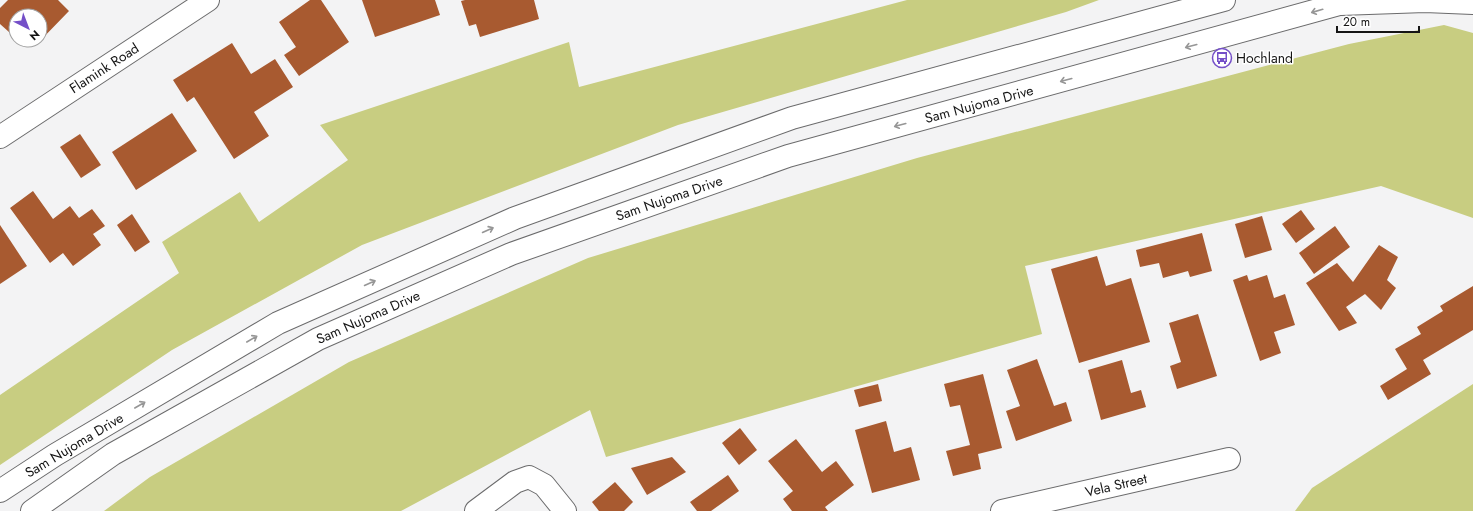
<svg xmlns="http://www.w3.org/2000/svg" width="1473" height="511" font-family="Jost,sans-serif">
<rect width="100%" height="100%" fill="#f3f3f4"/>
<g fill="#c8cd81">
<polygon points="907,0 1099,0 1066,12 678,125 362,245 172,350 0,465 0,395 179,273 162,242 240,192 259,222 348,160 320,125 569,42 579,87"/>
<polygon points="1444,25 1473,33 1473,218 1381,186 1025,266 1042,334 606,457 590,410 401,511 104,511 150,477 349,362 588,258 917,158 1349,44"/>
<polygon points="1473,384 1473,511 1295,511 1312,488"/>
</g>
<g fill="#a85a30">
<polygon points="8,0 58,0 69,11 37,44 33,40 40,40 40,16 16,16 16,25 9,32 0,24 0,8"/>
<polygon points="310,0 321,0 349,42 299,76 284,55 296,47 279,22"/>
<polygon points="362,0 435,0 440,15 375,37"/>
<polygon points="465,0 534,0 539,19 480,37 476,24 469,26 461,1"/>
<polygon points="232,43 251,74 275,59 293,87 254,112 269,136 234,159 194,97 187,102 173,80"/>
<polygon points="172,113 197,151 136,190 112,152"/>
<polygon points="80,134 101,165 81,178 60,147"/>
<polygon points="33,191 53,219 70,206 79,218 92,209 105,226 93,234 101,245 73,266 63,253 50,263 10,208"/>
<polygon points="1301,210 1315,229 1296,243 1282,224"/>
<polygon points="132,214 150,242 135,252 117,225"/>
<polygon points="1262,216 1272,250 1245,258 1235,224"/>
<polygon points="0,225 27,266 0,284"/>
<polygon points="1335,226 1350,247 1314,274 1299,253"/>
<polygon points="1202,233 1212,271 1190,277 1188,271 1163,278 1159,263 1140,267 1136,250"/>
<polygon points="1379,245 1398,257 1387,280 1396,288 1381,310 1365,294 1346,307 1357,323 1339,331 1306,283 1337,263 1353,282"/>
<polygon points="1097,256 1106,286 1131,278 1150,342 1079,363 1051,269"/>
<polygon points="1247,275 1249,281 1267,275 1274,298 1285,294 1295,325 1274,332 1281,353 1260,361 1233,280"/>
<polygon points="1473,286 1473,330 1423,360 1431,374 1388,400 1380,386 1407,369 1395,349 1421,334 1417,327 1443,311 1440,306"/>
<polygon points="1198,314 1217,376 1177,389 1170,366 1181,362 1169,323"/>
<polygon points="1037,359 1054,406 1066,402 1072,421 1016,441 1006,411 1020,406 1007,370"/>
<polygon points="1122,360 1131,393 1141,390 1146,407 1101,420 1088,370"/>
<polygon points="983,374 1002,448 978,454 981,469 953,476 946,451 970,445 960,405 950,407 944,384"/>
<polygon points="878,384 882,401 859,407 854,390"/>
<polygon points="886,421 894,452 911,447 920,480 872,493 855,430"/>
<polygon points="740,428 757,450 739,465 722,443"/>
<polygon points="796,439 822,472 836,461 854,485 825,507 828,511 792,511 783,499 793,491 768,461"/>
<polygon points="672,457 686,472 647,495 631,468"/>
<polygon points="728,475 739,491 711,511 697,511 690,502"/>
<polygon points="615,482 633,502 624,511 599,511 592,502"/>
</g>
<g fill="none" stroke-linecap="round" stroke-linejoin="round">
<g stroke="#6b6b6c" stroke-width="24">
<g id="street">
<polyline points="0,137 208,0"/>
<polyline points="476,511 515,482 529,477 544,485 565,511"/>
<polyline points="1002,511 1229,459"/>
</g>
</g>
<g stroke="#6b6b6c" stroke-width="24">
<g id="highway">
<polyline points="1340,4 1425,1 1473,3"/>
<polyline points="0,491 55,455 278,323 515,218 792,118 1224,0"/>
<polyline points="32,511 113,454 318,339 511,254 788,156 1354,0"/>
</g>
</g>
<use href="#street" stroke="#fff" stroke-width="22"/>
<use href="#highway" stroke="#fff" stroke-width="22"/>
</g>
<defs><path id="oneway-shaft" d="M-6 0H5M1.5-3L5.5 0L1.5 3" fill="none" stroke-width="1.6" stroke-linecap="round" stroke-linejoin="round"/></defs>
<g stroke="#969696">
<use href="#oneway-shaft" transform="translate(1317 11) rotate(164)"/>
<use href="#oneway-shaft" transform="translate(1191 46) rotate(165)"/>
<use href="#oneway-shaft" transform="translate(1066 80) rotate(165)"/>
<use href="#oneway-shaft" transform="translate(900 125) rotate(165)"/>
<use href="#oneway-shaft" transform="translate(488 230) rotate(-24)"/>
<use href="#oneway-shaft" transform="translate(370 283) rotate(-24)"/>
<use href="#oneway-shaft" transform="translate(252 339) rotate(-30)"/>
<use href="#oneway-shaft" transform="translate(140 405) rotate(-30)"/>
</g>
<defs>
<g id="bus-ring" transform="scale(1)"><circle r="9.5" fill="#fff" stroke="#744fc8" stroke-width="1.5"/><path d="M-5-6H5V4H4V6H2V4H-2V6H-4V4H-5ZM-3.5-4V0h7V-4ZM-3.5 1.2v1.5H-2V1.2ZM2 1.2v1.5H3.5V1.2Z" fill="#744fc8"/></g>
</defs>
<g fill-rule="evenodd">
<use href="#bus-ring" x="1222" y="58"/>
</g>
<g text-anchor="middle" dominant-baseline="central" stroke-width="3" stroke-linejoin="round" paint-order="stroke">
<g font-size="14" fill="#151515" stroke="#fff" text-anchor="start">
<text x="1236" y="58">Hochland</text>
</g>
<g font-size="14" fill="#151515" stroke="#fff">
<text transform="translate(104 68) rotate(-33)">Flamink Road</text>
<text transform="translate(979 104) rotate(-15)">Sam Nujoma Drive</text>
<text transform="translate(669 198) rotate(-19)">Sam Nujoma Drive</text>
<text transform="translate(368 317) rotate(-24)">Sam Nujoma Drive</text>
<text transform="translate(74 445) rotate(-31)">Sam Nujoma Drive</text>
<text transform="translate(1116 485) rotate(-13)">Vela Street</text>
</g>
</g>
<g transform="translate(28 28) rotate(138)"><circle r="19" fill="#ffffff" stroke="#a1a1a1"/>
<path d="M0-3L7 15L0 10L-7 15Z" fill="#744fc8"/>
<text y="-6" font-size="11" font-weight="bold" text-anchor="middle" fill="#151515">N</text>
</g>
<path d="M1337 26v6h82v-6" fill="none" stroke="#151515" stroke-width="2"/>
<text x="1343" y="26" font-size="12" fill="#151515" stroke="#ffffff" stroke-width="3" paint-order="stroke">20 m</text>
</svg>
